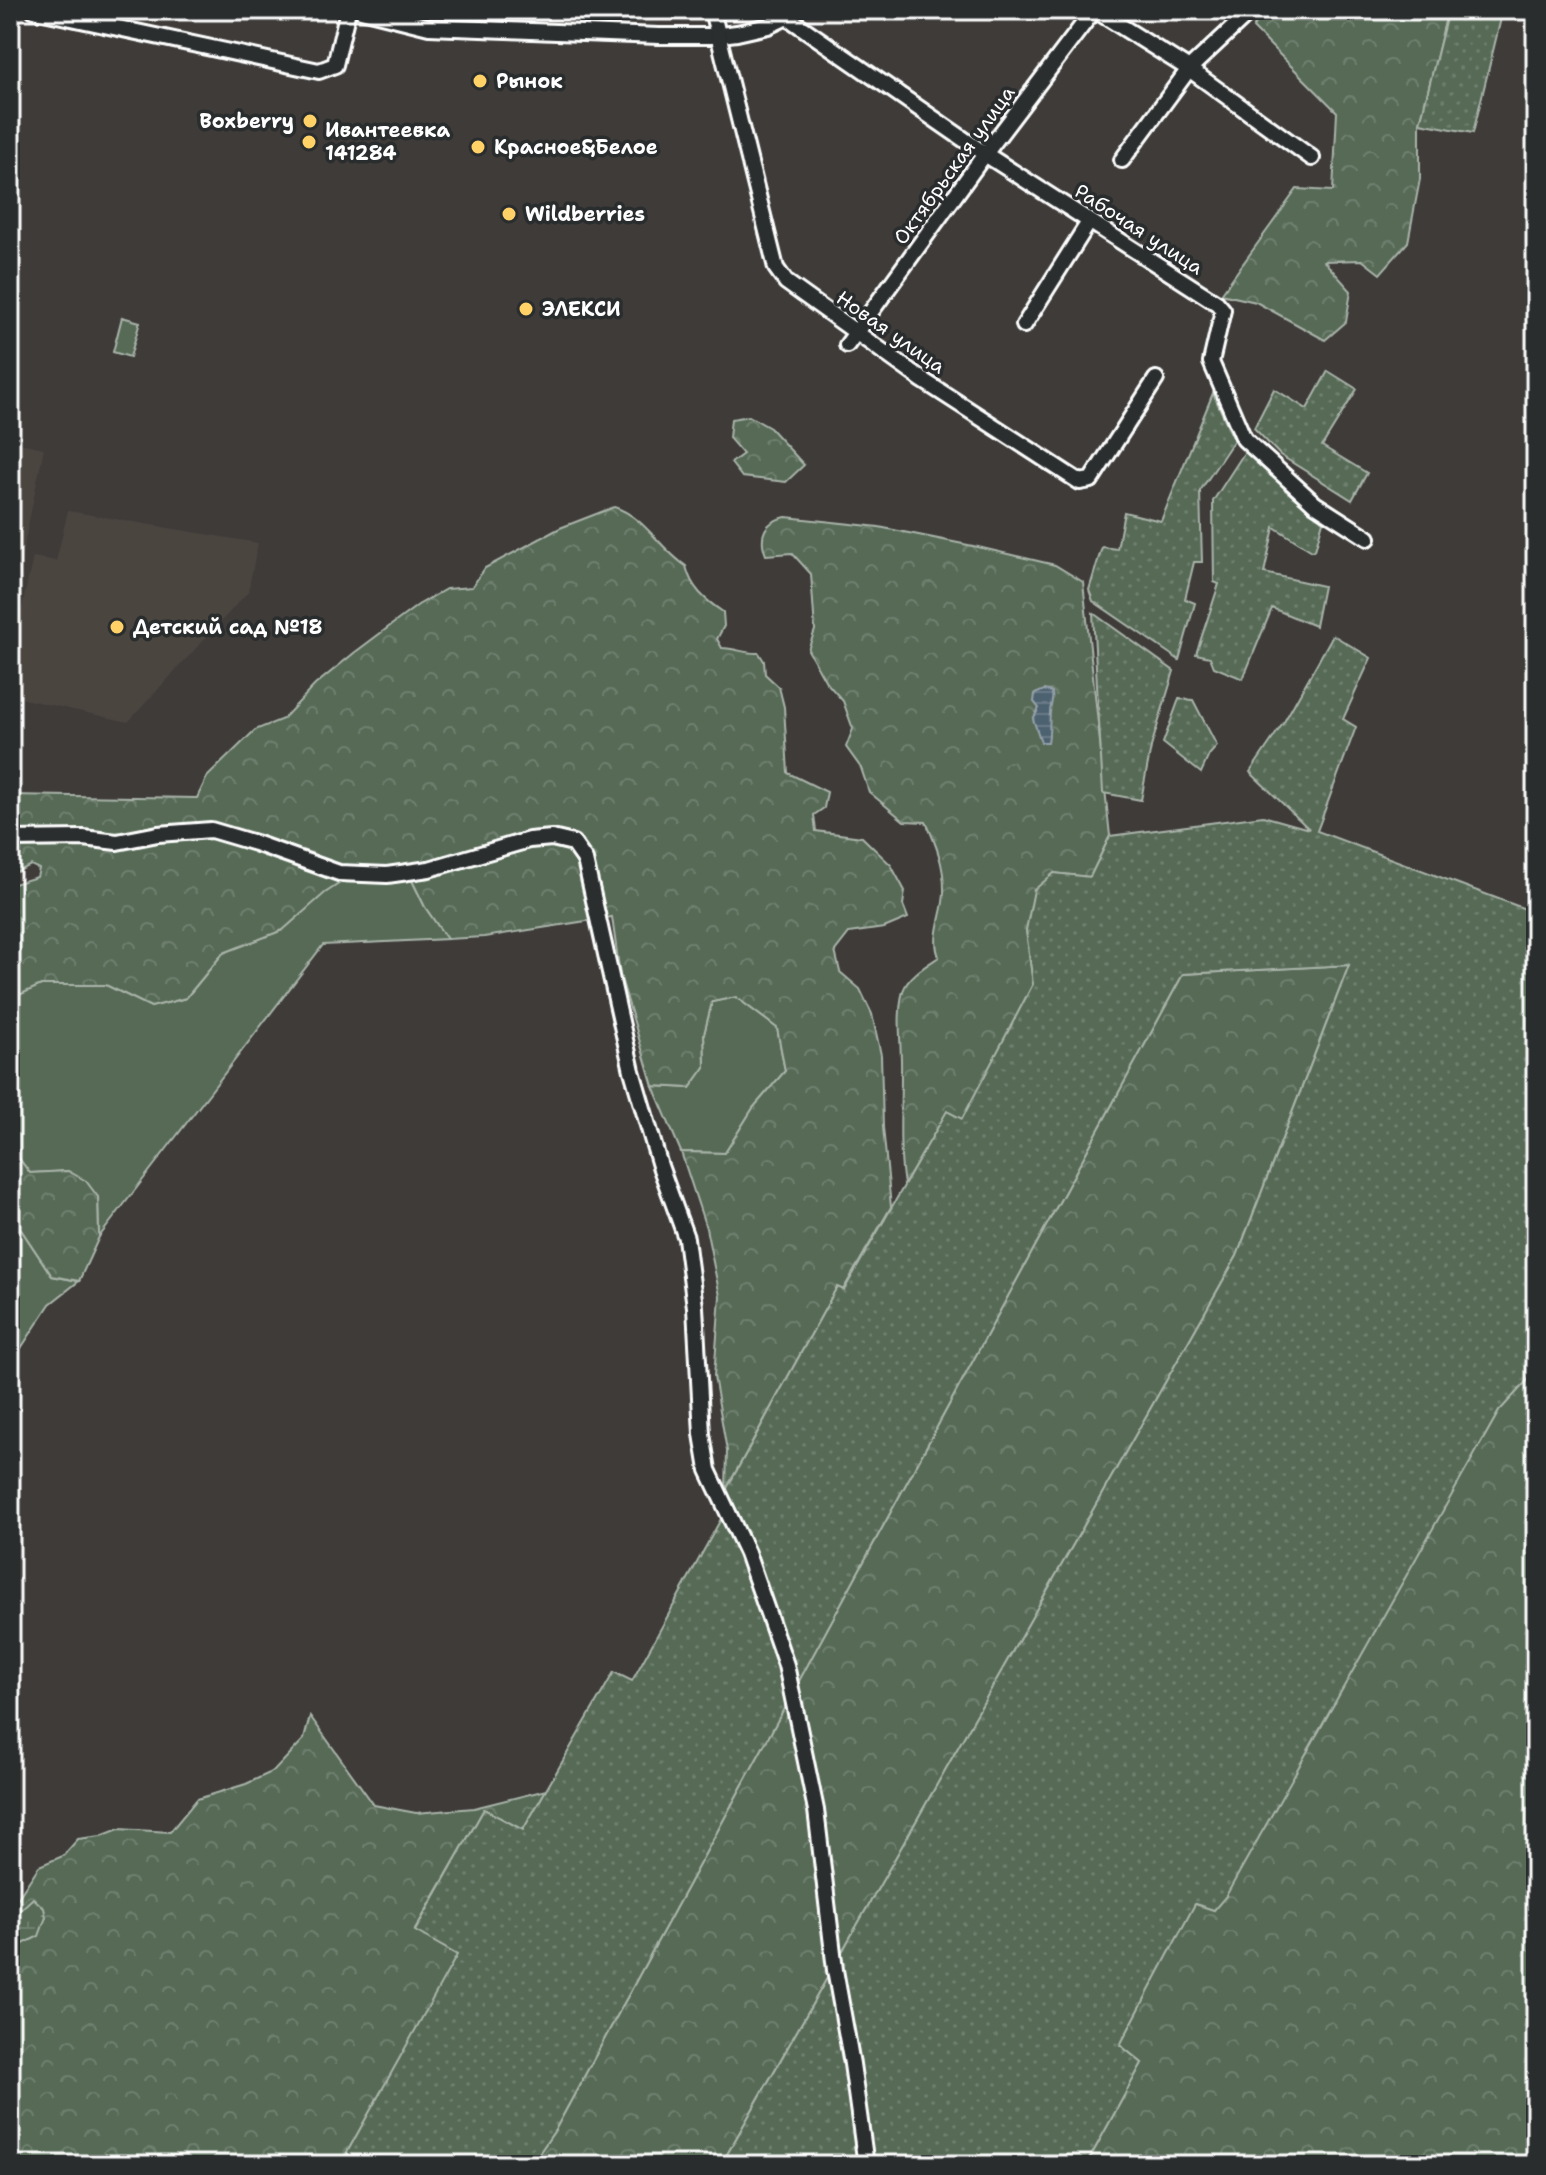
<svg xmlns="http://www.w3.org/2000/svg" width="1546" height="2175" font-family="'Shantell Sans',sans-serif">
<defs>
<pattern id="forest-crowns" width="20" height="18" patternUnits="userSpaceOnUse" patternTransform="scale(2)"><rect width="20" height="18" fill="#566a56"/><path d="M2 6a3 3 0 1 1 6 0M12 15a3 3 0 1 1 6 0" fill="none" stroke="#6f806f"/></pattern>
<pattern id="wetland-marsh" width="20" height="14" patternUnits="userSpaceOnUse" patternTransform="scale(2)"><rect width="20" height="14" fill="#566a56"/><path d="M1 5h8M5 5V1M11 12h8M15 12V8" fill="none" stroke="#6f806f"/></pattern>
<pattern id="park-dots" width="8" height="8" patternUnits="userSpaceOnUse" patternTransform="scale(2)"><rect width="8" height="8" fill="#566a56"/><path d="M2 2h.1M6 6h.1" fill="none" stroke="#6f806f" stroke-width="1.8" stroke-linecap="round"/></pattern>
<pattern id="water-rules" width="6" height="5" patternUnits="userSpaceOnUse" patternTransform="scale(2)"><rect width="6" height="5" fill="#4e6271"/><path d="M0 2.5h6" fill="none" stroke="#697a86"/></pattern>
</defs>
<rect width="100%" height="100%" fill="#3e3b39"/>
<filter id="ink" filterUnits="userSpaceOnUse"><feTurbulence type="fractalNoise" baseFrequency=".0125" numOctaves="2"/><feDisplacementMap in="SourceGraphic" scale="16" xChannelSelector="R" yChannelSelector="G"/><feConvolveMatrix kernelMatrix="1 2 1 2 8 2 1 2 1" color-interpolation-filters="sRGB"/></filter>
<g filter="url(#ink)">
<g fill="#4c4540">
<polygon points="10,441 44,448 10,614"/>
<polygon points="68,511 258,543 248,592 128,722 10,696 10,662 33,557 56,561"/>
</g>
<g fill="#566a56" stroke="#aab4aa" stroke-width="2">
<polygon points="122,317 140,322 130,357 113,352"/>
<polygon points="408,872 425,907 447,939 323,945 99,1237 98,1197 68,1171 30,1173 11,1148 10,1143 10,999 41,985 106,985 151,1007 186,998 223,953 283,930 325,892 354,874"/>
<polygon points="736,997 777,1028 785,1071 753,1108 725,1153 681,1152 653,1086 690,1088 705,1067 704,1034 712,1002"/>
<polygon points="10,1213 52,1276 79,1281 50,1304 10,1365"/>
</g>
<g fill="url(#forest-crowns)" stroke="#aab4aa" stroke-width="2">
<polygon points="1264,10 1448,10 1420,123 1420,179 1408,242 1380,274 1362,260 1324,261 1351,291 1346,322 1325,340 1256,302 1221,294 1297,189 1333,191 1337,112 1253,28"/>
<polygon points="749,416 770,428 804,465 786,482 742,477 731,463 743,454 729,438 731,419"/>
<path d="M614,507c30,9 46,42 72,59 5,22 19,34 37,46l1,14 -7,13 5,9c14,0 23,6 37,5l5,8 1,13 14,13 5,20 4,66 39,19 -3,16 -10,7 2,16 46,6 29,28 14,26 -2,14 5,13 -24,10 -35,5 -14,18 5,21 20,17 12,25 9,41 2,72 8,80 -48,83 -6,-3 -111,203 1,-39 -13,-75 6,-80 -14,-68 -25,-76 44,1 28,-45 32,-37 -8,-43 -41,-31 -24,5 -8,32 1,33 -15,21 -37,-2 -33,-111 -8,-58 -128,20 -37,2 -22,-32 -17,-35 -54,2 -29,19 -42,37 -60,23 -37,45 -35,9 -45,-22h-65l-31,14v-114l27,-8 2,-8 -8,-4 -21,10v-80l187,3 10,-21 48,-47 28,-11 32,-34 39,-32 64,-48 28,-16 26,-2 13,-19 75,-40z"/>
<path d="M786,517l93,10 99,20 77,18 28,17 27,254 -20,41 -36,-4 -28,57 7,54 -71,136 -15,-8 -43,73c-6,-38 -3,-74 -3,-113 1,-26 -5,-55 2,-81 5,-15 24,-26 36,-34 -9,-22 6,-45 5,-68 0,-24 -8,-45 -18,-67l-22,-1 -35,-29 -8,-24 -15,-21 7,-18 -10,-28 -17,-19 -18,-32 7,-20 -4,-56 -19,-21 -26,2c-8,-20 -1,-34 20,-38z"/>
<polygon points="1349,965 1237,1256 721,2165 531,2165 555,2130 1183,974"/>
<polygon points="10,1143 11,1148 30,1173 68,1171 86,1181 98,1197 99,1237 79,1281 52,1276 10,1213"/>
<polygon points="1536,1371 1536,2165 1086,2165 1142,2063 1120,2045 1195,1903 1214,1910 1499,1411"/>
<polygon points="310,1716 374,1805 416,1813 474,1808 546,1790 523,1830 484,1809 415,1930 458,1955 340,2165 10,2165 10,1939 21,1945 20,1910 10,1913 10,1897 18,1898 39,1866 63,1856 78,1839 101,1836 119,1829 170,1832 197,1799 246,1784 274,1771 304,1739"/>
</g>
<polygon fill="url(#wetland-marsh)" stroke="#aab4aa" stroke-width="2" points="33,1898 44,1908 46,1917 39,1936 21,1945 10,1939 10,1913 20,1910"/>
<g fill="url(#park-dots)" stroke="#aab4aa" stroke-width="2">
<polygon points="1448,10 1503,10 1473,133 1420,123"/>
<polygon points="1328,371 1357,389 1322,446 1367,473 1352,500 1280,455 1254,428 1274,389 1307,409"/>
<polygon points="1213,393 1234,440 1200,491 1202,562 1194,562 1185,599 1195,603 1179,660 1093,601 1089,590 1102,547 1117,549 1124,512 1161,521"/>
<polygon points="1246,450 1285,486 1285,490 1323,521 1315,550 1312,551 1274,527 1264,573 1323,586 1315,626 1272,608 1243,679 1214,667 1210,657 1196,654 1219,584 1214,582 1213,501"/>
<polygon points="1093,613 1174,671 1151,747 1141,800 1103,793"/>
<polygon points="1333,635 1371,658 1343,719 1356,727 1317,831 1536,913 1536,1371 1499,1411 1226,1896 1214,1910 1195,1904 1120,2045 1142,2063 1086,2165 721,2165 1237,1256 1349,965 1183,974 555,2130 531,2165 340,2165 457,1955 415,1931 484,1809 523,1830 614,1672 632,1681 727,1508 726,1490 837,1287 844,1290 947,1111 962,1119 1033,984 1026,930 1034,890 1054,873 1090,877 1110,836 1263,816 1309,829 1250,772 1284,722"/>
<polygon points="1179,699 1193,700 1217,746 1209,755 1201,773 1163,743"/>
</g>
<path fill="url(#water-rules)" stroke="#95a1aa" stroke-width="2" d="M1044,690l8,2c2,10 -2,12 -2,21 -1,10 0,19 -2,29h-7l-8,-23 6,-11 -5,-6 1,-8z"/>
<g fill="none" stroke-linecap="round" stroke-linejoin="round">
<g stroke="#fff" stroke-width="20">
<g id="minor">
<polyline points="34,10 319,71 335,65 348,10"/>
<polyline points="361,10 429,27 659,36 711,36 737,33 768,26 787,17 794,10"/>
<polyline points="712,10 776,268 786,282 921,379 1080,482 1091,480 1156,379"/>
<polyline points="1095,10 1189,69 1312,158"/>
<polyline points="787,17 985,154 1217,303 1223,310 1211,362 1244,439 1315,504 1368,538"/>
<polyline points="1122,160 1189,69 1252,10"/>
<polyline points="1024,325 1089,222"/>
<polyline points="847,345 985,154 1094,10"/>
<polyline points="10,839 83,838 117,842 158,834 211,830 255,843 339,873 387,875 429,869 529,840 552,838 573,843 585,860 632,1071 660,1166 686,1238 695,1307 702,1434 708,1470 747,1553 786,1665 816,1810 835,1970 852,2064 866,2165"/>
</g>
</g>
<use href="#minor" stroke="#2a2d2e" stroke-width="14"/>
</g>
</g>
<g fill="#ffd166" stroke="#2a2d2e" stroke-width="3">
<circle cx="480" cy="81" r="8"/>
<circle cx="310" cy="121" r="8"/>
<circle cx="309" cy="142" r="8"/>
<circle cx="478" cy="147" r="8"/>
<circle cx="509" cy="214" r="8"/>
<circle cx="526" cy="309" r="8"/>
<circle cx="117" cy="627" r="8"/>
</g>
<g text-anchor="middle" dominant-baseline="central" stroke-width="7" stroke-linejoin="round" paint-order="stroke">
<g font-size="20" font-weight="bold" fill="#fff" stroke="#2a2d2e" text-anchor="start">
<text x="496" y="81">Рынок</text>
<text x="294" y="121" text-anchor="end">Boxberry</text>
<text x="325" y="130">Ивантеевка<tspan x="325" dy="23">141284</tspan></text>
<text x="494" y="147">Красное&amp;Белое</text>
<text x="525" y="214">Wildberries</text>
<text x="542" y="309">ЭЛЕКСИ</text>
<text x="133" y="627">Детский сад №18</text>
</g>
<g font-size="20" fill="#fff" stroke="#2a2d2e">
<text transform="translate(954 165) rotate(-54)">Октябрьская улица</text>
<text transform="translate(1139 229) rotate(33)">Рабочая улица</text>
<text transform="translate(891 332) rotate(35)">Новая улица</text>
</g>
</g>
<rect width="1546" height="2175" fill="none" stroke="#2a2d2e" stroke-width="40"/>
<rect x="20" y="20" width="1506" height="2135" fill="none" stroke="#fff" stroke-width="3" filter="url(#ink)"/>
</svg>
